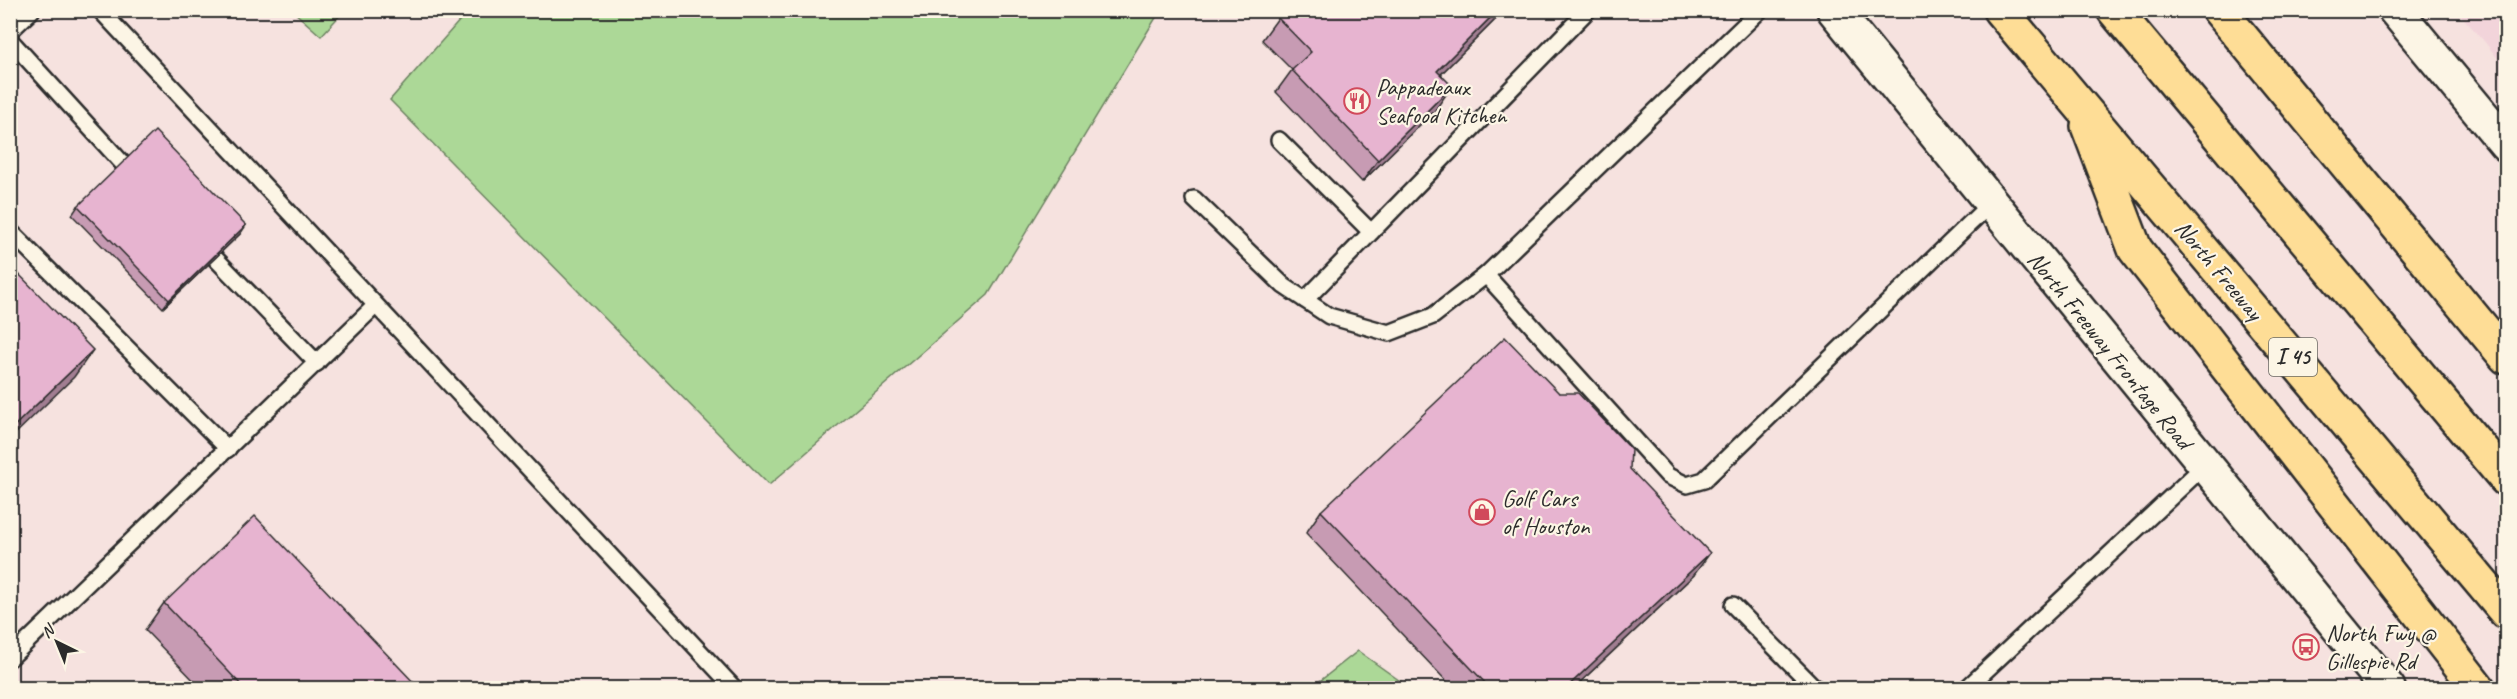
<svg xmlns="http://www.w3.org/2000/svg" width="2517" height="699" font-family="Caveat,sans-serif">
<rect width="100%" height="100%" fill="#f6e2df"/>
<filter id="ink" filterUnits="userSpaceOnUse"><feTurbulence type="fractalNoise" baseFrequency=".0167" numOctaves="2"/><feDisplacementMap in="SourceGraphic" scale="12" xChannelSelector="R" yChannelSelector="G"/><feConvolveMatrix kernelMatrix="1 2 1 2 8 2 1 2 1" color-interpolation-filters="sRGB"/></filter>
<g filter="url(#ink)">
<polygon fill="#f2d4da" points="2457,11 2506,11 2506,69 2484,41"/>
<g fill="#acd897" stroke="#6c8261" stroke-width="1.5">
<polygon points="293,11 344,11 321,36"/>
<polygon points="468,11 468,10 1160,11 988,295 769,485 390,100"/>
<polygon points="1358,651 1410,688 1311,688"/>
</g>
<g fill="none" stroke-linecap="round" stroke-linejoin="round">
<g stroke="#2b2b2b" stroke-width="20">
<g id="lane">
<polyline points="100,10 734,688"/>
<polyline points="10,31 32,10"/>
<polyline points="10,40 124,165"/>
<polyline points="1279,140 1371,232"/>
<polyline points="1194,199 1284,286 1329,316 1389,333 1433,316 1486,275 1760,10"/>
<polyline points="10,231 228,449"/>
<polyline points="215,258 317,363"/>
<polyline points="1486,275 1668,476 1687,485 1704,480 1990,204"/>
<polyline points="1305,300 1588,10"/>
<polyline points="1733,605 1815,688"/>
<polyline points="10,658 375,306"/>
<polyline points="1967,688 2204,466"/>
</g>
</g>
<g stroke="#2b2b2b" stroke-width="38">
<g id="secondary">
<polyline points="1834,10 2388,688"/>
<polyline points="2395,10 2506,144"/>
</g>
</g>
<g stroke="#2b2b2b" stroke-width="38">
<g id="highway">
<polyline points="2000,10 2506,612"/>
<polyline points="2114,10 2506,479"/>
<polyline points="2219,10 2506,357"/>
<polyline points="2088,126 2135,249 2478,688"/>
</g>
</g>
<use href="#lane" stroke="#fcf5e5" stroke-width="15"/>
<use href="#secondary" stroke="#fcf5e5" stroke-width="33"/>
<use href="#highway" stroke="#fedd96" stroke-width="33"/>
</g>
<g fill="#c79bb3" stroke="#2b2b2b" stroke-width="1.5">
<polygon points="1499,16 1440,75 1436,109 1362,182 1276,92 1292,70 1262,40 1278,18"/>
<polygon points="78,206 246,225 240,234 163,308 72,215"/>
<polygon points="1630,469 1694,575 1574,688 1453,688 1306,533 1321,511"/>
<polygon points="164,603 419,688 201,688 145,630"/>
</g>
<g fill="#a27e92" stroke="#2b2b2b" stroke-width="1.5">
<polygon points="1498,10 1503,10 1499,16 1422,93 1437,71"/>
<polygon points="1452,86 1436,109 1362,182 1378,160"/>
<polygon points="246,225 240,234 163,308 169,300"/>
<polygon points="93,350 74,377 10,439 10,430"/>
<polygon points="1710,553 1694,575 1574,688 1566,688"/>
</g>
<g fill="#e7b4d0" stroke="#2b2b2b" stroke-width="1.5">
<polygon points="1285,10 1498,10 1437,71 1452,86 1378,160 1292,70 1311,52 1278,18"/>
<polygon points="155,131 246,225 169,300 78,206"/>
<polygon points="10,265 93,350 10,430"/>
<polygon points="1505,337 1559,393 1578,393 1631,449 1630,469 1710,553 1566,688 1490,688 1321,511"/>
<polygon points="255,516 419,688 244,688 164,603"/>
</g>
</g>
<defs>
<g id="restaurant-ring" transform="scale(1.35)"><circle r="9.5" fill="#fcf5e5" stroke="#d1495b" stroke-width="1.5"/><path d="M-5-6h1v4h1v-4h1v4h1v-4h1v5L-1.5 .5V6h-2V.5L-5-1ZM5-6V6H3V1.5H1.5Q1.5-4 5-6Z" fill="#d1495b"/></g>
<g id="shop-ring" transform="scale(1.35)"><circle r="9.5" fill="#fcf5e5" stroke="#d1495b" stroke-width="1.5"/><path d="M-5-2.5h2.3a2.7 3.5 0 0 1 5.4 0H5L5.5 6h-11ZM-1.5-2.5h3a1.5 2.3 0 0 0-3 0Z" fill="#d1495b"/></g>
<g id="bus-ring" transform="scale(1.35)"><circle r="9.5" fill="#fcf5e5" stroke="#d1495b" stroke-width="1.5"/><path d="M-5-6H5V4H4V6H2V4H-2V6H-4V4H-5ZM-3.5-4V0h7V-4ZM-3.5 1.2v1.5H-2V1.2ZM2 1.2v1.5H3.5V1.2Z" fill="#d1495b"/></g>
</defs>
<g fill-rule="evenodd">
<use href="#restaurant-ring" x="1357" y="101"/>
<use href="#shop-ring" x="1482" y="512"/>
<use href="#bus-ring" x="2306" y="647"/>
</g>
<g text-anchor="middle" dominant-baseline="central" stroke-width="4.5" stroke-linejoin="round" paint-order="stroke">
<rect fill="#fcf5e5" stroke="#6a6863" stroke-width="1.5" x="2269" y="338" width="48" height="38" rx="4.5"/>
<g font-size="22" font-weight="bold" fill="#2b2b2b">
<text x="2293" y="357">I 45</text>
</g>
<g font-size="24" fill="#2b2b2b" stroke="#fcf5e5" text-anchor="start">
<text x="1376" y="87">Pappadeaux<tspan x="1376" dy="28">Seafood Kitchen</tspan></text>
<text x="1502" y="498">Golf Cars<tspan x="1502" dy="28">of Houston</tspan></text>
<text x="2326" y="633">North Fwy @<tspan x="2326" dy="28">Gillespie Rd</tspan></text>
</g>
<g font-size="24" fill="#2b2b2b" stroke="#fcf5e5">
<text transform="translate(2219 270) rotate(50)">North Freeway</text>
<text transform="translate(2110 350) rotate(51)">North Freeway Frontage Road</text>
</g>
</g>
<rect width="2517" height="699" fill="none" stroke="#fcf5e5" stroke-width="36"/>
<rect x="18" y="18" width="2481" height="663" fill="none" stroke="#2b2b2b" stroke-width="2" filter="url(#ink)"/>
<g transform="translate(57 642) rotate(317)" stroke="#fcf5e5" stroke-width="4.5" paint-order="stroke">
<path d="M0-4.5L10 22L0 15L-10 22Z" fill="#2b2b2b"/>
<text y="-9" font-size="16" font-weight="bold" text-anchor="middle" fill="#2b2b2b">N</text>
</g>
</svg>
